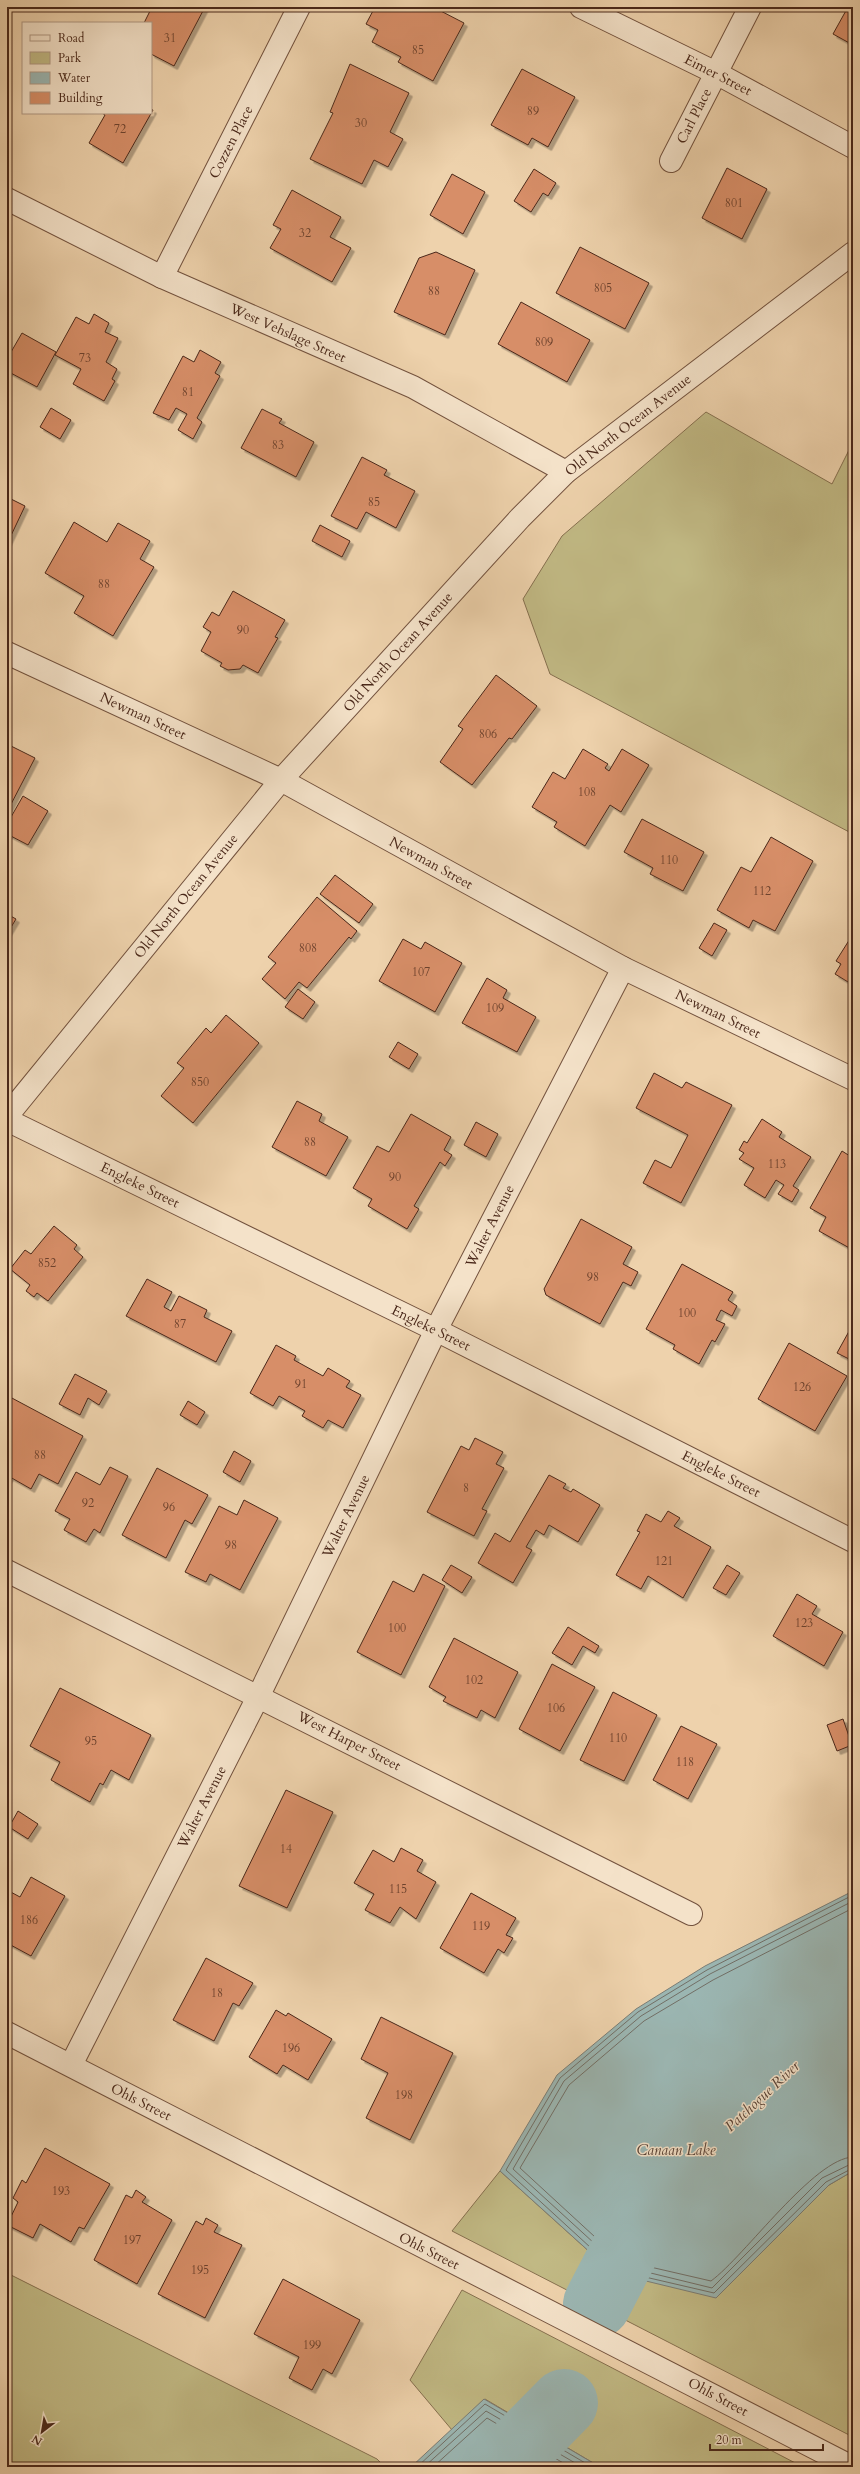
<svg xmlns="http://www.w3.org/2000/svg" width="860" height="2474" font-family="Cardo,serif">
<defs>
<filter id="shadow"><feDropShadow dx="3.5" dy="3.5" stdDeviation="0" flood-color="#0004"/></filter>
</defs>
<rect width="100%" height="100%" fill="#eed2ac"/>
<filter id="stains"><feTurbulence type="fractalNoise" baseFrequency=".005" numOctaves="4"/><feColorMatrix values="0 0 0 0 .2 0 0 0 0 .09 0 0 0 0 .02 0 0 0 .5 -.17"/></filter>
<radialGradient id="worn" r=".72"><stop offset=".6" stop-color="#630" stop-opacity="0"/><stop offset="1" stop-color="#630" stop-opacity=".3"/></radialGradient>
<g fill="#c1b984" stroke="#86704f">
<polygon points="706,412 832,484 849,450 853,450 853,834 550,674 523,599 562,536"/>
<polygon points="500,2171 613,2273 829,2185 853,2171 853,2437 452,2231"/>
<polygon points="7,2273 377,2459 385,2467 7,2467"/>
<polygon points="462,2290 803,2467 600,2467 485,2399 452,2430 410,2380"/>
</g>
<g fill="#9bb6b2" stroke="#7b7d75">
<polygon points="853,1891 853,2171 829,2185 716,2298 613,2273 500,2171 557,2075 636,2009 705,1966"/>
<polygon points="484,2399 600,2467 411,2467"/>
</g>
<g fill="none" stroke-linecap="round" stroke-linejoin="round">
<g stroke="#726f66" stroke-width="1">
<polyline points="853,1895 707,1970 638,2012 560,2078 506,2170 615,2270 714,2293 826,2182 853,2168"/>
<polyline points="853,1901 710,1974 641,2016 564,2081 513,2169 618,2265 712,2288 822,2178 853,2163"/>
<path d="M853,1908l-140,72 -69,41 -75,64 -49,83 100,92 91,21c34,-25 103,-123 142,-124"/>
<polyline points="417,2467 485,2404 592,2467"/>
<polyline points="424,2467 486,2411 582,2467"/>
<polyline points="433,2467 487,2418 570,2467"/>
</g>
<g stroke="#9bb6b2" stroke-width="68">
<polyline points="597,2304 650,2202 660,2193"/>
<polyline points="501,2467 564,2403"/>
</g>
</g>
<g fill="#d78e67" stroke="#4a281a" filter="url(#shadow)">
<polygon points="152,7 205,7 174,66 151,54 151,23 144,23"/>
<polygon points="375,7 433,7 464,23 433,81 398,62 401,57 372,42 378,30 366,24"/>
<polygon points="848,7 853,7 853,45 833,34"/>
<polygon points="350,64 409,93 390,132 403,139 388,167 374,160 362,184 310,159 333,113 330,112"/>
<polygon points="522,69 575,97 548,147 532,138 528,145 491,125"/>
<polygon points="151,109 153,110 123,163 89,143 105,115 102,113 151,113"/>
<polygon points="727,168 767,189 742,239 702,218"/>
<polygon points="534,169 556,183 548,196 543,193 531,212 514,201"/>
<polygon points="452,174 485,192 463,234 430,215"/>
<polygon points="292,190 341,217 330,237 351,248 332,282 270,248 281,229 273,225"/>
<polygon points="580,247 649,283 625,329 556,293"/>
<polygon points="436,252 475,270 445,335 394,312 419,258"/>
<polygon points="521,302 590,340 567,382 498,344"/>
<polygon points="94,314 109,323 105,332 118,338 106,362 117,369 112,379 115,381 104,401 73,384 81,369 55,355 76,317 89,324"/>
<polygon points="22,333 56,352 37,387 7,371 7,359"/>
<polygon points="200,350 221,362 215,373 220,376 197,418 202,422 193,439 178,430 187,414 176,408 169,420 153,413 183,356 194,362"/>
<polygon points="51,408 71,420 60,439 40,427"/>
<polygon points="262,409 282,419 279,423 314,442 296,477 241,448"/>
<polygon points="362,457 387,470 384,475 415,491 396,528 366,512 357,529 331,516"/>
<polygon points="7,497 25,506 7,544"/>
<polygon points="74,522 107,542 118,523 150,541 140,559 154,567 113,636 74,613 84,596 45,573"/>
<polygon points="320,525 350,541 342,557 312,541"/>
<polygon points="233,591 285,620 275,637 278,638 258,673 243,665 240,669 228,670 220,666 222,663 201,651 211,632 203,627 212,612 219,616"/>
<polygon points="496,675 537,706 512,739 509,738 472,785 440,762 463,729 458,726"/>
<polygon points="7,744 35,758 8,810 7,810"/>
<polygon points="583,749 608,764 605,768 609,771 622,749 649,765 621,812 610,805 585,846 554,827 557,822 532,807 553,772 565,779"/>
<polygon points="23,796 48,811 28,845 7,834 7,824"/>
<polygon points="642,819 704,852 683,891 650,874 653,868 624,852"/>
<polygon points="771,837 813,861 775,931 753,920 749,928 717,910 741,867 751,872"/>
<polygon points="335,875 373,904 359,923 320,894"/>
<polygon points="317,897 357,931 351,939 349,937 307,988 299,982 285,999 262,979 276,963 268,957"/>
<polygon points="7,914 16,919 7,934"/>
<polygon points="714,923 727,930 712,956 699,948"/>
<polygon points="853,934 853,985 835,974 841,964 836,961"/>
<polygon points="403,939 421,949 425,942 462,963 435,1012 379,981"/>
<polygon points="487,978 507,990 503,998 536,1017 517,1052 462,1023"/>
<polygon points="298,989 315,1002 303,1019 285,1007"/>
<polygon points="226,1015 259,1043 193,1123 161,1096 184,1068 177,1063 206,1028 211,1033"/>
<polygon points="398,1042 418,1054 409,1069 389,1057"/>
<polygon points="654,1073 682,1088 686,1082 732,1105 681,1203 643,1183 655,1160 671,1168 688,1135 636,1108"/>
<polygon points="297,1101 322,1114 319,1121 348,1137 326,1176 272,1147"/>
<polygon points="411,1114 451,1137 444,1150 452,1155 445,1166 440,1162 414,1206 419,1209 407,1229 368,1206 372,1199 353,1188 377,1146 389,1152"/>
<polygon points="762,1119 782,1132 779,1137 811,1157 793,1186 799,1190 792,1202 778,1194 784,1185 776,1180 765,1198 744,1185 754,1168 739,1159 744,1153 739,1150 744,1141 747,1143"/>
<polygon points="476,1122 498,1134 486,1157 464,1145"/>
<polygon points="842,1151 853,1158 853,1250 819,1231 826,1217 810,1208"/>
<polygon points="581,1219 632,1247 623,1264 638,1272 631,1286 623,1282 600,1324 546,1295 544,1289"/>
<polygon points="54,1226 77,1245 74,1249 83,1257 48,1301 37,1293 34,1297 26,1291 30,1285 10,1269 25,1250 31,1254"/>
<polygon points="682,1264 733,1292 728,1300 737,1306 732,1316 721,1310 716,1320 725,1324 715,1342 712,1340 699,1364 673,1349 675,1345 646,1329"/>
<polygon points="147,1279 172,1292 164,1307 171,1311 179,1296 207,1310 204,1317 232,1331 216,1362 126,1316"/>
<polygon points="853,1324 853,1361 837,1353"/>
<polygon points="789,1343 847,1376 815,1431 758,1399"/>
<polygon points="276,1345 296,1356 294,1360 323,1376 328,1368 350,1381 346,1387 361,1395 343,1428 328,1420 323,1428 302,1416 305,1411 279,1396 273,1406 250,1393"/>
<polygon points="75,1374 107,1391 99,1405 88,1398 80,1415 59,1404"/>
<polygon points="10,1397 83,1436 58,1484 39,1474 31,1489 10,1477 7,1481 7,1403"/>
<polygon points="188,1401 205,1412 197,1425 180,1415"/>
<polygon points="475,1438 503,1452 496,1464 504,1468 482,1509 487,1511 474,1536 427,1512 461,1446 469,1450"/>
<polygon points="234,1451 251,1461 240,1482 223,1472"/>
<polygon points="110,1467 128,1476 100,1533 94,1529 86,1542 64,1530 70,1519 55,1511 76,1472 100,1485"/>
<polygon points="157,1468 208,1495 192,1524 185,1520 166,1558 122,1535"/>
<polygon points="549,1475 566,1484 563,1488 571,1492 573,1489 600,1505 578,1542 549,1525 544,1535 536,1530 526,1547 532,1550 513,1583 478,1563 495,1533 510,1542"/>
<polygon points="244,1500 278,1518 240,1590 210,1574 206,1582 185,1572 219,1506 237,1515"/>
<polygon points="668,1511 680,1518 674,1526 711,1547 683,1598 648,1576 641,1589 616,1575 640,1532 637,1531 646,1514 661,1522"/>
<polygon points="451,1565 472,1577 462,1593 442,1580"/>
<polygon points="727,1565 740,1573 726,1595 713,1588"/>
<polygon points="423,1574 445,1586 401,1675 357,1652 393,1581 414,1592"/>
<polygon points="797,1594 817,1606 812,1614 843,1632 824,1666 773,1636"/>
<polygon points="568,1627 599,1646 595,1653 583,1646 572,1665 552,1653"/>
<polygon points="454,1638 518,1672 495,1718 481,1710 477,1718 443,1701 446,1697 429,1687"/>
<polygon points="552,1664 595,1687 560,1751 519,1729"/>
<polygon points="60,1688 151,1735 129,1780 111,1770 103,1785 100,1783 90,1802 51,1780 60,1762 30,1746"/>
<polygon points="613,1692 657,1715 624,1781 580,1760"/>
<polygon points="843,1719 852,1745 837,1751 827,1725"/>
<polygon points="681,1726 717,1744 688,1799 653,1780"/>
<polygon points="286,1790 333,1812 287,1908 239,1886"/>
<polygon points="18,1811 38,1824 28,1839 9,1827"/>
<polygon points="401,1848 423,1860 417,1871 436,1882 416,1919 400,1907 390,1923 365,1910 374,1894 354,1883 373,1850 394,1862"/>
<polygon points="31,1877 65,1896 31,1956 7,1943 7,1890 20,1897"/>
<polygon points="471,1893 516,1918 506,1935 513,1938 504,1953 498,1949 484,1973 440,1948"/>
<polygon points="206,1958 253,1983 239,2006 233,2003 214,2041 173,2020"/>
<polygon points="276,2010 286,2016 288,2013 332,2039 308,2080 283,2065 277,2074 249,2057"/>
<polygon points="381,2017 453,2053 410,2140 366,2118 388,2073 361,2059"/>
<polygon points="45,2148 110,2184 84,2229 79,2227 71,2242 40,2224 33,2238 7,2225 18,2202 13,2198 22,2180 26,2183"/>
<polygon points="136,2190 146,2197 142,2202 172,2220 137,2284 94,2260 126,2195 132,2198"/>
<polygon points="206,2218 218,2225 214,2232 242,2245 205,2318 158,2294 196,2221 203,2225"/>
<polygon points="283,2279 360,2320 332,2374 323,2369 312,2390 289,2378 299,2357 254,2334"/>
</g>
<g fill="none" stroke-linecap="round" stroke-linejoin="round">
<g stroke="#73523e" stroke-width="24">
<g id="street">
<polyline points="581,7 716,73 853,147"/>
<polyline points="671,161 750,7"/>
<polyline points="7,199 162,277 413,387 566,472"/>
<polyline points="162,277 299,7"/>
<polyline points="7,653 281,780 623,968 853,1079"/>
<polyline points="7,1116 281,780 520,518 566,472 853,253"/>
<polyline points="7,1120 436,1330 853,1541"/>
<polyline points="7,1571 691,1914"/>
<polyline points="7,2033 852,2467"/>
<polyline points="71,2065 259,1695 436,1330 623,968"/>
</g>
</g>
<use href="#street" stroke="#f4e2c9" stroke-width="22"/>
</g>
<g text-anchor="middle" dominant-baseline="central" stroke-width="3" stroke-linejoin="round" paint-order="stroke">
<g font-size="12" fill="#6d422d">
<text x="170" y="38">31</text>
<text x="418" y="50">85</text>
<text x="533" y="111">89</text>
<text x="361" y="123">30</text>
<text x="120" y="129">72</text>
<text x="734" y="203">801</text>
<text x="305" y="233">32</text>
<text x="603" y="288">805</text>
<text x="434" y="291">88</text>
<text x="544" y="342">809</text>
<text x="85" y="358">73</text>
<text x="188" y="392">81</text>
<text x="278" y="445">83</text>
<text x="374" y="502">85</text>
<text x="104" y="584">88</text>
<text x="243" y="630">90</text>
<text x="488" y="734">806</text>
<text x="587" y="792">108</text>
<text x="669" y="860">110</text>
<text x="762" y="891">112</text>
<text x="308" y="948">808</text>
<text x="421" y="972">107</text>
<text x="495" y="1008">109</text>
<text x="200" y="1082">850</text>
<text x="310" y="1142">88</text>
<text x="777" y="1164">113</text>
<text x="395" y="1177">90</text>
<text x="47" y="1263">852</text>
<text x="593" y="1277">98</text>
<text x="687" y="1313">100</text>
<text x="180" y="1324">87</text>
<text x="301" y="1384">91</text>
<text x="802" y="1387">126</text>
<text x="40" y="1455">88</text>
<text x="466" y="1488">8</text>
<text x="88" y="1503">92</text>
<text x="169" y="1507">96</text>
<text x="231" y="1545">98</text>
<text x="664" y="1561">121</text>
<text x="804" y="1623">123</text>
<text x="397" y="1628">100</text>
<text x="474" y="1680">102</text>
<text x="556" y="1708">106</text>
<text x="618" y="1738">110</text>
<text x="91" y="1741">95</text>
<text x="685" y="1762">118</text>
<text x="286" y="1849">14</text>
<text x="398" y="1889">115</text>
<text x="29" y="1920">186</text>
<text x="481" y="1926">119</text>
<text x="217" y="1993">18</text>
<text x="291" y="2048">196</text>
<text x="404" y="2095">198</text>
<text x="61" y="2191">193</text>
<text x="132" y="2240">197</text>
<text x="200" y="2270">195</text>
<text x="312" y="2345">199</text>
</g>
<g font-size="14" fill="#4a281a" stroke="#f4e2c9">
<text transform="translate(718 75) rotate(27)">Eimer Street</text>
<text transform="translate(694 116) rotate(-63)">Carl Place</text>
<text transform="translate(231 142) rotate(-63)">Cozzen Place</text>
<text transform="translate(288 333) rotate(24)">West Vehslage Street</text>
<text transform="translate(628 425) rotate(-38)">Old North Ocean Avenue</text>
<text transform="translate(398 652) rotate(-48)">Old North Ocean Avenue</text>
<text transform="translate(143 716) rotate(25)">Newman Street</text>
<text transform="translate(431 863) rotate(29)">Newman Street</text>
<text transform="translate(186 896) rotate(-51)">Old North Ocean Avenue</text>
<text transform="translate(718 1014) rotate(26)">Newman Street</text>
<text transform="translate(140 1185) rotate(26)">Engleke Street</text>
<text transform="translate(490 1226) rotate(-63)">Walter Avenue</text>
<text transform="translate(431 1328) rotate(26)">Engleke Street</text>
<text transform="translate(721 1474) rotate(27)">Engleke Street</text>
<text transform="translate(346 1516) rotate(-64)">Walter Avenue</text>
<text transform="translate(349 1741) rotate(27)">West Harper Street</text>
<text transform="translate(202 1807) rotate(-63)">Walter Avenue</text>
<text transform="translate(141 2102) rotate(27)">Ohls Street</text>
<text transform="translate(429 2251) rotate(27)">Ohls Street</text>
<text transform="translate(718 2397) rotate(28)">Ohls Street</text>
</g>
<g font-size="15" font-style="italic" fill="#5a4438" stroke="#f4e2c9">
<text transform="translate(762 2096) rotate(-43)">Patchogue River</text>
<text x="676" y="2150">Canaan Lake</text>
</g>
</g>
<rect width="860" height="2474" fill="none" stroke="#eed2ac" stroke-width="24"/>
<rect x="8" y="8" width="844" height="2458" fill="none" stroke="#4a281a" stroke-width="2"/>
<rect x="12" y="12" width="836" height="2450" fill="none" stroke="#4a281a"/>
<rect x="22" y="22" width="130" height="92" fill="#f4e2c9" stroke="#b09883"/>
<rect x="30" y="35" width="20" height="6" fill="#f4e2c9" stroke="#b09883"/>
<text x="58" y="42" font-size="12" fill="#4a281a">Road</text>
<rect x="30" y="52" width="20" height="12" fill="#c1b984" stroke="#b09883"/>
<text x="58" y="62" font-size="12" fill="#4a281a">Park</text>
<rect x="30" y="72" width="20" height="12" fill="#9bb6b2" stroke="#b09883"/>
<text x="58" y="82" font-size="12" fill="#4a281a">Water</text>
<rect x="30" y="92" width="20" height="12" fill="#d78e67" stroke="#b09883"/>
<text x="58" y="102" font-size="12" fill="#4a281a">Building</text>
<g transform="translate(42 2432) rotate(211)" stroke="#f4e2c9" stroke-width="3" paint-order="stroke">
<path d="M0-3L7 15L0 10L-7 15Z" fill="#4a281a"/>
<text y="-6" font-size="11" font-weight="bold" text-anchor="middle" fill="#4a281a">N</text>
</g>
<path d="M710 2444v6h113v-6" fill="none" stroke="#4a281a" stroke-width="2"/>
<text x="716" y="2444" font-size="12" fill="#4a281a" stroke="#f4e2c9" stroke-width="3" paint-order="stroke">20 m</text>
<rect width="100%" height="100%" filter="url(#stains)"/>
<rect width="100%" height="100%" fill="url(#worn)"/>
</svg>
